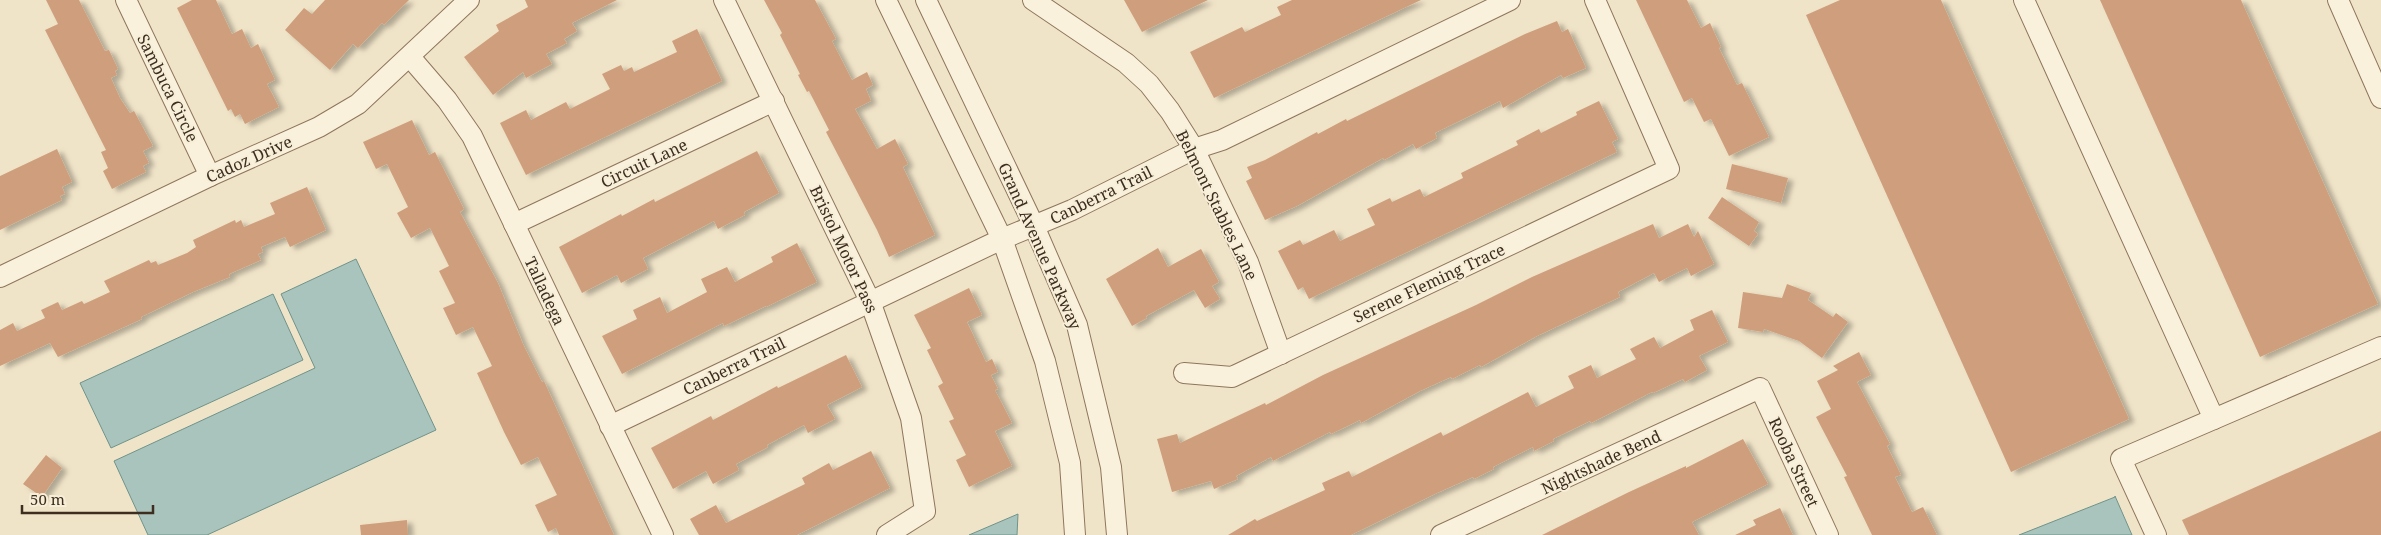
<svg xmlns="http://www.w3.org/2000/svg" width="2381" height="535" font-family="'Noto Serif',serif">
<defs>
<filter id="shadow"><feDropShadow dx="5.5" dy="3" stdDeviation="2.5" flood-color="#0004"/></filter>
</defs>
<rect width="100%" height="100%" fill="#f0e4c8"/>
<g fill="#a9c4bc" stroke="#6f938a">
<polygon points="356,259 436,430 207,535 148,535 114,461 315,368 281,294"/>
<polygon points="273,294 303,360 111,448 80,383"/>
<polygon points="2115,496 2132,535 2019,535 2115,497"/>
<polygon points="1018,514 1017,535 969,535"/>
</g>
<g fill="#cf9f7d" filter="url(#shadow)">
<polygon points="46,0 79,0 105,51 109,50 118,69 115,71 117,75 111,78 120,98 130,113 134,111 153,146 143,151 149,163 143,166 146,172 112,189 103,171 108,168 101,152 106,150 45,30 58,24"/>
<polygon points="192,0 216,0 232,34 242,29 251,48 258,44 275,80 267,84 279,107 245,124 240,114 235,117 231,109 228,111 177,8"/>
<polygon points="325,0 409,0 384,25 382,23 358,48 353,44 330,70 285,30 304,8 312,14"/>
<polygon points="525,0 617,0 572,23 577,31 564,39 567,43 546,54 552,64 526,78 523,72 493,95 464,57 499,31 496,25 528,7"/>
<polygon points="764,0 815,0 836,39 832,41 852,80 867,72 873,85 866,89 871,101 855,109 877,149 895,139 908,164 903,167 935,235 889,257 877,230 826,132 829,130 809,91 807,92 798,75 800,74 780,35 782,33"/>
<polygon points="1124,0 1208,0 1142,32"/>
<polygon points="1292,0 1421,0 1214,98 1190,52 1242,27 1245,32 1281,15 1277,7"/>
<polygon points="1636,0 1687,0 1701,28 1710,23 1721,47 1719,48 1737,85 1742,83 1769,137 1729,156 1711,119 1704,122 1692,98 1684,102"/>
<polygon points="1840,0 1941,0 2129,419 2011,472 1806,15"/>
<polygon points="2100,0 2241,0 2378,304 2260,357"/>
<polygon points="1557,21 1562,32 1568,29 1586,68 1563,78 1561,75 1503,108 1500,101 1435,133 1437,138 1416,149 1413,144 1384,160 1383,158 1297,206 1265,220 1246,181 1252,178 1247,167 1265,160 1317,132 1318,134 1346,119 1347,121 1525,34"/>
<polygon points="697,29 722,81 526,175 500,123 526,110 531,120 566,102 570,109 610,89 602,74 621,65 624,71 632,67 634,72 677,52 672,41"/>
<polygon points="1599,101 1618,139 1612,142 1617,152 1309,299 1303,287 1298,290 1278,251 1300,240 1303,245 1334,230 1340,241 1375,225 1367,209 1390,198 1392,202 1420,189 1424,197 1463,178 1461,173 1518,145 1516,141 1539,129 1541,133 1577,115 1576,112"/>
<polygon points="412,120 429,155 435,152 464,209 460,212 498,283 523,344 542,382 544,381 614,535 559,535 556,528 548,532 535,505 557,495 538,457 521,465 504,432 477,373 492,366 473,327 456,335 443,308 455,303 439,271 449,266 430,228 411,238 397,213 408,207 387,164 376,169 363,142"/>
<polygon points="57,149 72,182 62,187 65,194 60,196 62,200 0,230 0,176"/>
<polygon points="757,151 779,193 744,212 745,215 718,229 714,221 643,258 648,269 621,283 617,275 582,293 559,247 621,214 622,216 654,199 655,202"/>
<polygon points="1732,164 1788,178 1781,203 1726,189"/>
<polygon points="307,187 326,230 290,247 285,237 261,247 263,252 258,254 261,260 229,274 230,277 193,292 141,317 142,319 58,357 50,343 0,366 0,330 13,323 17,331 45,318 41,310 58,302 62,310 82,301 84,304 110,292 104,281 149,260 151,263 156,261 158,265 187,253 196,247 193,240 235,220 236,223 241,220 244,227 275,214 270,203"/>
<polygon points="1722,197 1759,222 1754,231 1758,234 1749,246 1708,218"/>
<polygon points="1653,224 1659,238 1688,224 1694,237 1698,231 1714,264 1691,276 1687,268 1659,282 1654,273 1618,292 1620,297 1537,336 1481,367 1480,365 1452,379 1451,377 1420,391 1361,423 1360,420 1331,434 1330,432 1273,461 1271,457 1236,476 1238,479 1214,489 1211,481 1172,492 1157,439 1177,434 1180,443 1265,403 1266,405 1323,375 1476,305 1532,277"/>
<polygon points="797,243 817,282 766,307 766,306 724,326 723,323 622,374 602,336 637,319 633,310 660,297 667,313 707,292 701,279 727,267 735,282 773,262 771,257"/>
<polygon points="1158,248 1168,267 1201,249 1219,282 1212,286 1220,299 1205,308 1194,290 1146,316 1147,318 1132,326 1106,279"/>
<polygon points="1787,284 1811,293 1808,300 1833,317 1836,313 1848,322 1822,358 1799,341 1764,329 1763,332 1738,328 1743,292 1782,298"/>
<polygon points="969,288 982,315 967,322 986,362 992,359 998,372 991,375 998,389 995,390 1012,423 995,431 1012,466 969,487 956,460 966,455 949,421 954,419 938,386 943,383 927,350 931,348 914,315"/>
<polygon points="1712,310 1728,342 1699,356 1707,370 1685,382 1683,379 1653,393 1652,392 1591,423 1590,421 1553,439 1554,441 1534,451 1533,447 1493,467 1494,469 1474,479 1473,477 1437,493 1351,535 1228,535 1255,519 1257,521 1325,490 1322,483 1349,471 1352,477 1441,432 1443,436 1528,392 1536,407 1574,388 1568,376 1591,365 1597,378 1636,359 1630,349 1654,337 1660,348 1694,330 1690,320"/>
<polygon points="1859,352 1871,375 1857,382 1890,444 1887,446 1901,475 1895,477 1912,512 1923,507 1937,535 1872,535 1844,477 1847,476 1816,417 1831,409 1817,381 1838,370 1833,366"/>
<polygon points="846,355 862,387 827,405 835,419 808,433 804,425 767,445 768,447 736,464 739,470 713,484 706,471 673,489 651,448 711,416 713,420 777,386 778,388"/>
<polygon points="2381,431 2381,535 2189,535 2182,520"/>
<polygon points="1743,439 1768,484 1692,522 1699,535 1542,535 1629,492 1686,466 1686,468"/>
<polygon points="871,451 890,488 797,535 699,535 690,519 716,505 726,523 805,484 802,478 829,463 833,470"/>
<polygon points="46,455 62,468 42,497 23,484"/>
<polygon points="1780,508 1793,535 1735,535 1756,525 1753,520"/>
<polygon points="407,520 408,535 361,535 360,525"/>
</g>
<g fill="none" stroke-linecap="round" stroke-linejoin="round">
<g stroke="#8d765c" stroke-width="22">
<g id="minor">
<polyline points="126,0 210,176"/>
<polyline points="724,0 870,301 911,418 925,511 887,535"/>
<polyline points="886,0 1002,239 1045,361 1070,463 1075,535"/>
<polyline points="926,0 1034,226 1077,325 1111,467 1117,535"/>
<polyline points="1033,0 1126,63 1149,84 1170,111 1194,149 1248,262 1281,354"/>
<polyline points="2024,0 2214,419"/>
<polyline points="2338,0 2381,98"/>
<polyline points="410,57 447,100 472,136 663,535"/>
<polyline points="514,224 774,101"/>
<polyline points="0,277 210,176 319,127 358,104 469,0"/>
<polyline points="1184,373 1232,377 1669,169 1595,0"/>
<polyline points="610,426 1002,239 1072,210 1194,149 1222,140 1510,0"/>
<polyline points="1441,535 1760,388 1828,535"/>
<polyline points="2156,535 2121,459 2381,347"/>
</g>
</g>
<use href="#minor" stroke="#faf1dc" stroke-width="20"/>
</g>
<g text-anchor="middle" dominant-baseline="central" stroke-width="4" stroke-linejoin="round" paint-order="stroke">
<g font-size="16" fill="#3d2e20" stroke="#f7eed8">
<text transform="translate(168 88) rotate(64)">Sambuca Circle</text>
<text transform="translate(249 159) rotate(-24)">Cadoz Drive</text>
<text transform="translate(644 163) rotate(-25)">Circuit Lane</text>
<text transform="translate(1101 195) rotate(-26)">Canberra Trail</text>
<text transform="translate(1217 205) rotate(64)">Belmont Stables Lane</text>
<text transform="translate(1040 246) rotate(66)">Grand Avenue Parkway</text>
<text transform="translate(844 249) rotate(65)">Bristol Motor Pass</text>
<text transform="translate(1429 283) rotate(-25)">Serene Fleming Trace</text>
<text transform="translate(545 291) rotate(65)">Talladega</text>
<text transform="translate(734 366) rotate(-26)">Canberra Trail</text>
<text transform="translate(1601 462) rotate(-25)">Nightshade Bend</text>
<text transform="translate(1794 462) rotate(65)">Rooba Street</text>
</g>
</g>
<path d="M22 505v8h131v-8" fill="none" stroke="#3d2e20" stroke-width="2.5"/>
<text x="30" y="505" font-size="15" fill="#3d2e20" stroke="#f7eed8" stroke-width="4" paint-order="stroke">50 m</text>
</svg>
